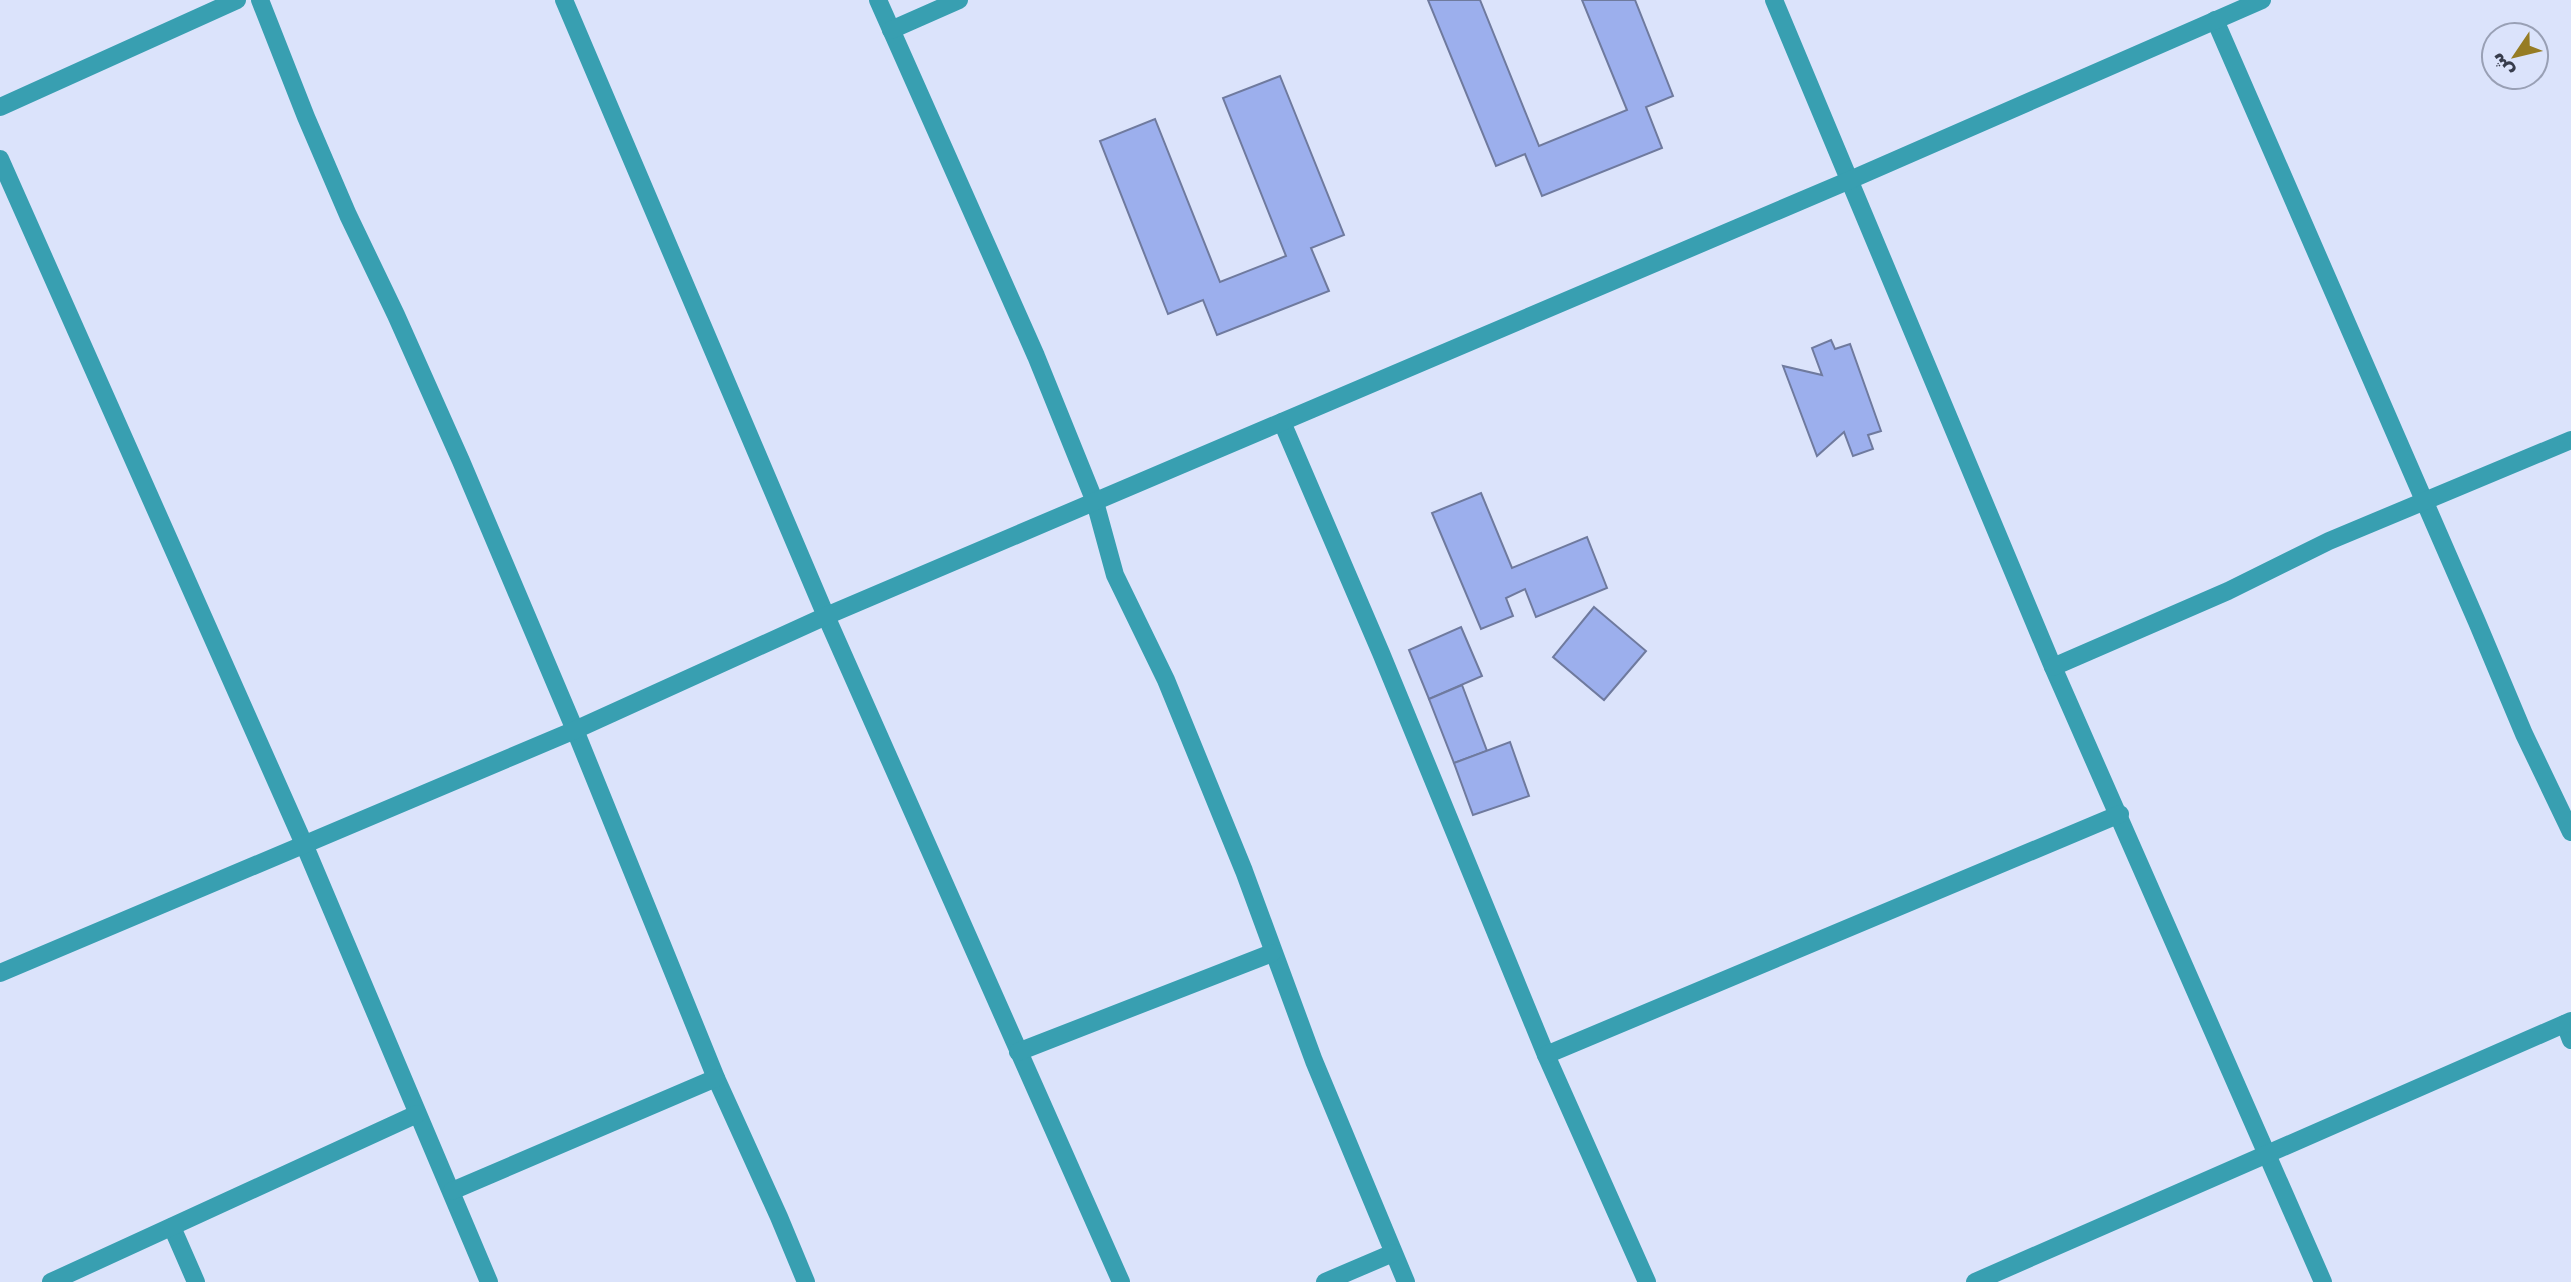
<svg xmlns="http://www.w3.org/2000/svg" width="2571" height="1282" font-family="'DejaVu Sans',Vazirmatn,sans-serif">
<rect width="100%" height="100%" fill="#dbe3fb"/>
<g fill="#9cafed" stroke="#6f7a9e" stroke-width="2">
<polygon points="1428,0 1480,0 1539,146 1627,110 1582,0 1635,0 1673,96 1646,107 1662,148 1542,196 1525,154 1496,166"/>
<polygon points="1280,76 1344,235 1311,248 1329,291 1217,335 1203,300 1168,314 1100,141 1155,119 1220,282 1286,256 1223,98"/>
<polygon points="1831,340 1835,349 1850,344 1881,431 1868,435 1873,449 1853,456 1844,432 1817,456 1783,366 1822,375 1812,348"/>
<polygon points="1481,493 1512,568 1587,537 1607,588 1536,617 1525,589 1506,598 1513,616 1481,629 1432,513"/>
<polygon points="1594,607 1646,651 1604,700 1553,657"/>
<polygon points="1461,627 1482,676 1429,699 1409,650"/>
<polygon points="1462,685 1487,751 1454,763 1429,699"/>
<polygon points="1510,742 1529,796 1473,815 1454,763"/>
</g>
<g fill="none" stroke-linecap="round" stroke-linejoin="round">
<g stroke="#389fb1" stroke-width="18">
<polyline points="260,0 306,117 348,215 396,315 461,461 575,730 716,1078 779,1217 806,1282"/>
<polyline points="564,0 826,616 1121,1282"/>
<polyline points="878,0 1036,356 1095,502 1115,575 1166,680 1244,871 1314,1061 1406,1282"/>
<polyline points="1774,0 2053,667 2323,1282"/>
<polyline points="2215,20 2477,622 2524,734 2571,832"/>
<polyline points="891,30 959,0"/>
<polyline points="0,107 237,0"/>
<polyline points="0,159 304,844 489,1282"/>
<polyline points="1282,422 1381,653 1546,1055 1647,1282"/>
<polyline points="2053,667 2228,591 2329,541 2571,440"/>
<polyline points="0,973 575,730 826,616 1850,180 2262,0"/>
<polyline points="2565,1024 2571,1040"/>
<polyline points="1018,1052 1272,953"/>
<polyline points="1546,1055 2120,814"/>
<polyline points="452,1191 716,1078"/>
<polyline points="172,1227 196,1282"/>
<polyline points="51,1282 417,1114"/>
<polyline points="1325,1282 1393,1253"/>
<polyline points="1975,1282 2571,1021"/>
</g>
</g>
<g transform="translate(2515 56) rotate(235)"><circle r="33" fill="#dbe3fb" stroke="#99a0b5" stroke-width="2"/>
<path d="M0-5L12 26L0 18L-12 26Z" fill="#967c24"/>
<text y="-10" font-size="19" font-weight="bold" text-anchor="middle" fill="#373c4c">ش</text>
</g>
</svg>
